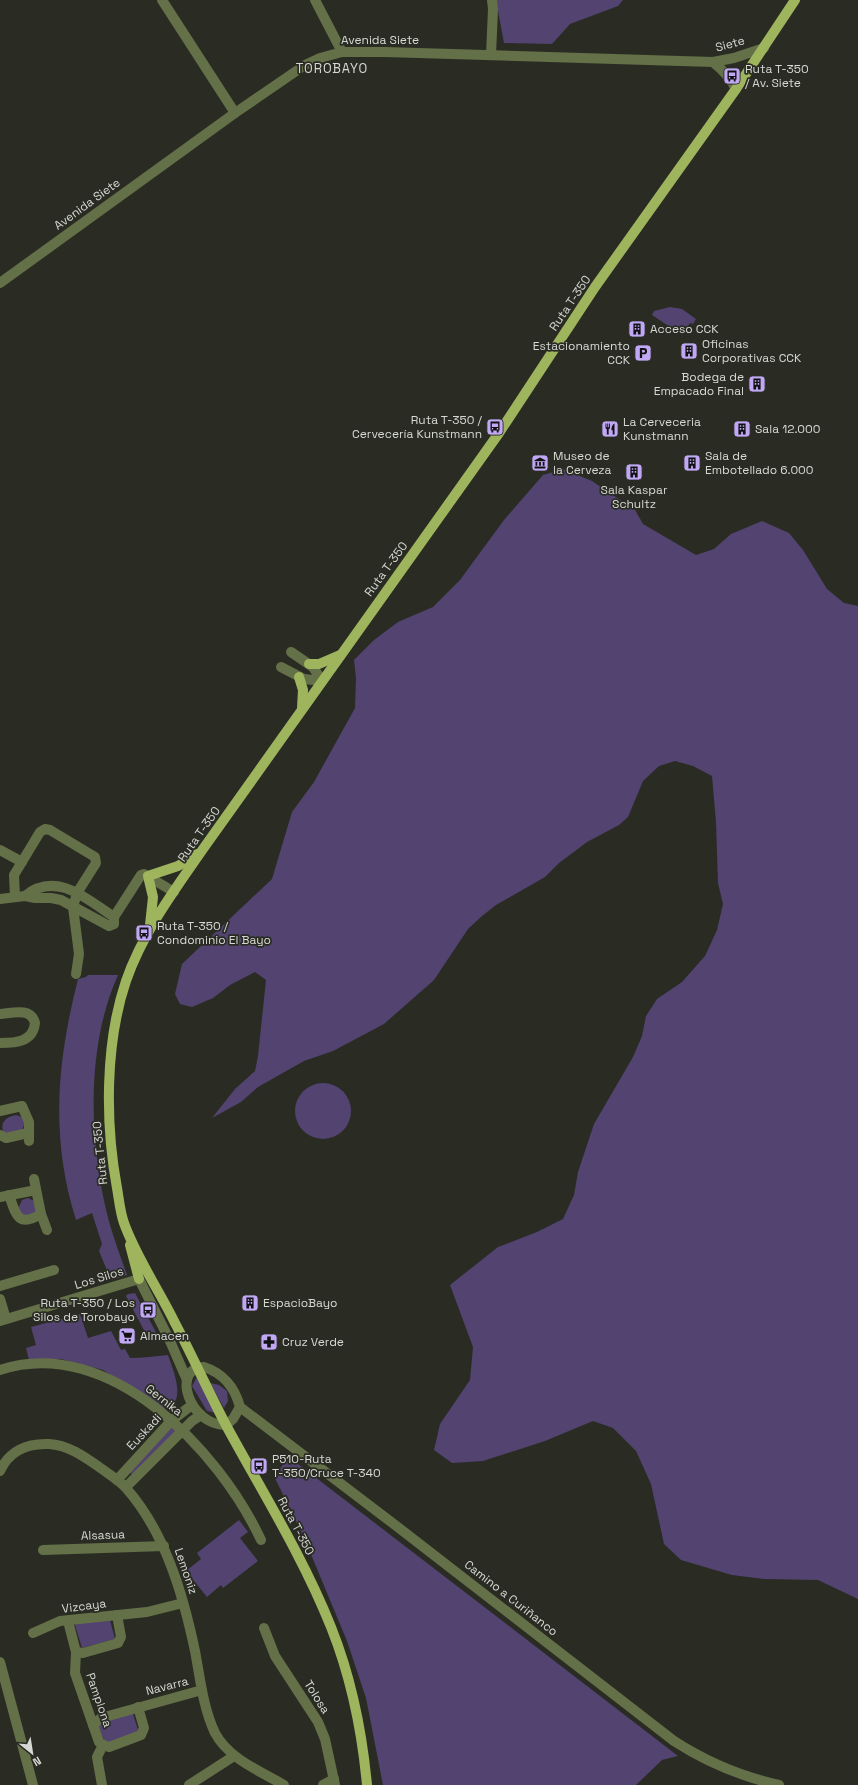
<svg xmlns="http://www.w3.org/2000/svg" width="858" height="1785" font-family="'Space Grotesk',sans-serif">
<rect width="100%" height="100%" fill="#2a2c24"/>
<g fill="#524371">
<polygon points="496,0 623,0 618,6 570,24 552,44 504,43"/>
<polygon points="670,307 682,309 696,319 693,324 690,323 682,335 652,315 654,311"/>
<polygon points="563,469 592,481 635,510 643,524 696,555 714,549 731,534 762,521 789,533 803,550 827,589 844,603 858,606 858,1599 818,1580 765,1579 732,1575 681,1560 664,1544 651,1484 636,1451 613,1428 593,1421 545,1441 483,1461 452,1463 434,1450 440,1424 470,1380 473,1347 450,1285 498,1247 537,1232 563,1219 574,1195 578,1172 594,1124 633,1057 642,1036 646,1016 657,999 682,982 705,956 717,930 723,904 718,883 716,822 712,776 693,766 675,761 659,766 643,781 628,817 619,825 587,842 559,863 545,877 496,905 482,916 468,929 434,980 384,1024 333,1051 304,1061 258,1087 241,1102 212,1118 235,1089 255,1071 258,1056 266,980 255,972 230,985 213,998 192,1007 180,1004 175,994 182,964 272,879 292,812 314,782 355,708 356,678 354,660 374,640 398,622 433,607 460,580 504,520 543,475"/>
<path d="M88,975h30c-31,69 -29,158 -13,230 5,24 14,47 22,70l-16,5 -12,-29 3,-7 -10,-31 -16,7c-26,-83 -19,-158 2,-241l8,-2z"/>
<circle cx="323" cy="1111" r="28"/>
<path d="M16,1115l6,2 3,5 -3,9 -11,4 -8,-3c-3,-11 4,-15 13,-17z"/>
<polygon points="28,1198 34,1201 36,1212 25,1217 18,1209 22,1200"/>
<polygon points="135,1293 158,1336 155,1340 147,1336 126,1296 128,1294"/>
<path d="M80,1314l8,24 23,-7 10,19 4,-1 5,9c13,0 25,-2 38,-3 4,12 14,35 7,47 -3,3 -7,5 -11,7l-61,-39 -42,-11 -32,1 -3,-12 10,-3 -5,-18z"/>
<polygon points="197,1377 216,1413 207,1411 192,1386"/>
<polygon points="210,1383 219,1385 227,1391 228,1401 224,1408"/>
<polygon points="172,1426 178,1432 133,1475 129,1472"/>
<polygon points="289,1457 678,1756 662,1760 636,1785 383,1785 366,1698 347,1641 305,1540 274,1476"/>
<polygon points="239,1520 248,1532 240,1538 258,1561 223,1588 221,1585 207,1597 186,1571 201,1559 197,1553"/>
<polygon points="110,1620 115,1639 82,1648 75,1625 76,1623"/>
<polygon points="130,1713 133,1714 138,1730 136,1733 107,1744 105,1742 98,1726 99,1723"/>
</g>
<g fill="none" stroke-linecap="round" stroke-linejoin="round">
<g stroke="#647047" stroke-width="10">
<polyline points="162,0 235,113"/>
<polyline points="315,0 342,52"/>
<polyline points="491,55 493,9 492,0"/>
<path d="M713,62c10,8 17,15 23,27"/>
<polyline points="0,283 235,113 305,65 320,58 342,52 385,52 713,62 734,58 764,48"/>
<polyline points="291,652 313,667 322,681"/>
<polyline points="281,667 304,679 322,681"/>
<polyline points="0,850 22,862"/>
<path d="M25,896c31,-26 63,4 89,21"/>
<polyline points="15,897 14,875 40,832 45,829 50,830 95,857 96,863 77,893 73,907 79,954 76,974"/>
<polyline points="0,899 25,896 35,898 51,898 61,900 109,926 114,924 114,917 141,875 144,874 174,892"/>
<path d="M0,1014c12,-1 31,-7 35,9 -2,19 -19,20 -35,20"/>
<polyline points="0,1111 22,1106 29,1122 29,1141"/>
<polyline points="0,1135 6,1138 28,1133"/>
<polyline points="34,1179 41,1214 47,1230"/>
<path d="M9,1195c7,20 9,33 32,19"/>
<polyline points="0,1197 36,1190"/>
<polyline points="0,1286 54,1270"/>
<polyline points="0,1299 6,1319"/>
<polyline points="0,1321 139,1279 170,1341 187,1380"/>
<path d="M204,1367c19,6 31,21 36,40l-7,12 -7,6c-36,1 -56,-57 -22,-58z"/>
<path d="M0,1370c109,-36 219,80 261,170"/>
<path d="M240,1407l159,121 275,213c31,20 69,36 105,44"/>
<path d="M0,1471c9,-20 27,-28 49,-27 20,1 37,14 53,25 8,6 18,12 24,19 39,44 57,106 69,163 5,26 8,57 20,82 14,26 45,38 69,52"/>
<polyline points="117,1480 171,1421 192,1405"/>
<polyline points="126,1487 192,1421 201,1415"/>
<polyline points="43,1550 164,1546"/>
<polyline points="68,1621 76,1652 75,1673 99,1742 103,1745"/>
<polyline points="264,1628 275,1656 318,1722 325,1739 335,1785"/>
<polyline points="33,1633 60,1621 147,1612 183,1603"/>
<polyline points="76,1652 83,1653 118,1643 121,1637 117,1615"/>
<polyline points="0,1662 33,1785"/>
<polyline points="93,1725 101,1718 202,1690"/>
<polyline points="103,1745 109,1747 141,1735 144,1728 138,1707"/>
<polyline points="102,1785 97,1757 103,1745"/>
<polyline points="189,1785 234,1756"/>
<polyline points="323,1785 334,1779"/>
</g>
<g stroke="#9eb55d" stroke-width="10">
<polyline points="309,664 319,664 340,655"/>
<polyline points="299,677 303,690 302,708"/>
<polyline points="150,925 153,897 148,876 178,866 197,854"/>
<polyline points="130,1245 139,1279"/>
<path d="M367,1785c-5,-54 -16,-108 -36,-158 -28,-70 -68,-134 -104,-200 -18,-34 -34,-70 -52,-104 -16,-33 -39,-66 -51,-100 -4,-11 -5,-24 -7,-35 -12,-65 -12,-145 9,-207 17,-49 48,-90 77,-132l296,-416 96,-146 141,-198 59,-89"/>
</g>
</g>
<defs>
<g id="bus-square" transform="scale(0.9)"><rect x="-9" y="-9" width="18" height="18" rx="4" fill="#c0a8f4" stroke="#2a2c24"/><path d="M-5-6H5V4H4V6H2V4H-2V6H-4V4H-5ZM-3.5-4V0h7V-4ZM-3.5 1.2v1.5H-2V1.2ZM2 1.2v1.5H3.5V1.2Z" fill="#111"/></g>
<g id="building-square" transform="scale(0.9)"><rect x="-9" y="-9" width="18" height="18" rx="4" fill="#c0a8f4" stroke="#2a2c24"/><path d="M-4-6H4V6H1V3H-1V6H-4ZM-2.5-4.3h1.7v1.8h-1.7ZM.8-4.3h1.7v1.8H.8ZM-2.5-1h1.7V.8h-1.7ZM.8-1h1.7V.8H.8Z" fill="#111"/></g>
<g id="parking-square" transform="scale(0.9)"><rect x="-9" y="-9" width="18" height="18" rx="4" fill="#c0a8f4" stroke="#2a2c24"/><path d="M-3.5-5.5H1a3.5 3.5 0 0 1 0 7H-1V5.5H-3.5ZM-1-3.4V-.6H.8a1.4 1.4 0 0 0 0-2.8Z" fill="#111"/></g>
<g id="restaurant-square" transform="scale(0.9)"><rect x="-9" y="-9" width="18" height="18" rx="4" fill="#c0a8f4" stroke="#2a2c24"/><path d="M-5-6h1v4h1v-4h1v4h1v-4h1v5L-1.5 .5V6h-2V.5L-5-1ZM5-6V6H3V1.5H1.5Q1.5-4 5-6Z" fill="#111"/></g>
<g id="museum-square" transform="scale(0.9)"><rect x="-9" y="-9" width="18" height="18" rx="4" fill="#c0a8f4" stroke="#2a2c24"/><path d="M0-6L6-3V-2H-6V-3ZM-5-1h2V3h-2ZM-1-1h2V3h-2ZM3-1h2V3H3ZM-6 4H6V6H-6Z" fill="#111"/></g>
<g id="supermarket-square" transform="scale(0.9)"><rect x="-9" y="-9" width="18" height="18" rx="4" fill="#c0a8f4" stroke="#2a2c24"/><path d="M-6-5.5h2.5l.6 2H6L4.5 2H-2.5L-4.4-4H-6ZM-1.5 3.2a1.3 1.3 0 1 0 .1 0ZM3 3.2a1.3 1.3 0 1 0 .1 0Z" fill="#111"/></g>
<g id="pharmacy-square" transform="scale(0.9)"><rect x="-9" y="-9" width="18" height="18" rx="4" fill="#c0a8f4" stroke="#2a2c24"/><path d="M-2-6h4v4h4v4h-4v4h-4v-4h-4v-4h4Z" fill="#111"/></g>
</defs>
<g fill-rule="evenodd">
<use href="#bus-square" x="732" y="76"/>
<use href="#building-square" x="637" y="329"/>
<use href="#building-square" x="689" y="351"/>
<use href="#parking-square" x="643" y="353"/>
<use href="#building-square" x="757" y="384"/>
<use href="#bus-square" x="495" y="427"/>
<use href="#restaurant-square" x="610" y="429"/>
<use href="#building-square" x="742" y="429"/>
<use href="#museum-square" x="540" y="463"/>
<use href="#building-square" x="692" y="463"/>
<use href="#building-square" x="634" y="472"/>
<use href="#bus-square" x="144" y="933"/>
<use href="#building-square" x="250" y="1303"/>
<use href="#bus-square" x="148" y="1310"/>
<use href="#supermarket-square" x="127" y="1336"/>
<use href="#pharmacy-square" x="269" y="1342"/>
<use href="#bus-square" x="259" y="1466"/>
</g>
<g text-anchor="middle" dominant-baseline="central" stroke-width="3.5" stroke-linejoin="round" paint-order="stroke">
<g font-size="12" fill="#d6d8d3" stroke="#2a2c24">
<text x="380" y="40">Avenida Siete</text>
<text transform="translate(730 44) rotate(-15)">Siete</text>
<text transform="translate(87 204) rotate(-36)">Avenida Siete</text>
<text transform="translate(570 303) rotate(-56)">Ruta T-350</text>
<text transform="translate(386 569) rotate(-54)">Ruta T-350</text>
<text transform="translate(199 834) rotate(-55)">Ruta T-350</text>
<text transform="translate(100 1153) rotate(-96)">Ruta T-350</text>
<text transform="translate(99 1278) rotate(-17)">Los Silos</text>
<text transform="translate(164 1400) rotate(38)">Gernika</text>
<text transform="translate(144 1432) rotate(-47)">Euskadi</text>
<text transform="translate(296 1526) rotate(62)">Ruta T-350</text>
<text transform="translate(103 1535) rotate(-2)">Alsasua</text>
<text transform="translate(186 1571) rotate(71)">Lemoniz</text>
<text transform="translate(511 1598) rotate(38)">Camino a Curiñanco</text>
<text transform="translate(84 1606) rotate(-7)">Vizcaya</text>
<text transform="translate(167 1686) rotate(-14)">Navarra</text>
<text transform="translate(317 1697) rotate(58)">Tolosa</text>
<text transform="translate(99 1700) rotate(71)">Pamplona</text>
</g>
<g font-size="12" fill="#d6d8d3" stroke="#2a2c24" text-anchor="start">
<text x="745" y="69">Ruta T-350<tspan x="745" dy="14">/ Av. Siete</tspan></text>
<text x="650" y="329">Acceso CCK</text>
<text x="702" y="344">Oficinas<tspan x="702" dy="14">Corporativas CCK</tspan></text>
<text x="630" y="346" text-anchor="end">Estacionamiento<tspan x="630" dy="14">CCK</tspan></text>
<text x="744" y="377" text-anchor="end">Bodega de<tspan x="744" dy="14">Empacado Final</tspan></text>
<text x="482" y="420" text-anchor="end">Ruta T-350 /<tspan x="482" dy="14">Cervecería Kunstmann</tspan></text>
<text x="623" y="422">La Cerveceria<tspan x="623" dy="14">Kunstmann</tspan></text>
<text x="755" y="429">Sala 12.000</text>
<text x="553" y="456">Museo de<tspan x="553" dy="14">la Cerveza</tspan></text>
<text x="705" y="456">Sala de<tspan x="705" dy="14">Embotellado 6.000</tspan></text>
<text x="634" y="490" text-anchor="middle">Sala Kaspar<tspan x="634" dy="14">Schultz</tspan></text>
<text x="157" y="926">Ruta T-350 /<tspan x="157" dy="14">Condominio El Bayo</tspan></text>
<text x="135" y="1303" text-anchor="end">Ruta T-350 / Los<tspan x="135" dy="14">Silos de Torobayo</tspan></text>
<text x="263" y="1303">EspacioBayo</text>
<text x="140" y="1336">Almacen</text>
<text x="282" y="1342">Cruz Verde</text>
<text x="272" y="1459">P510-Ruta<tspan x="272" dy="14">T-350/Cruce T-340</tspan></text>
</g>
<g font-size="13" letter-spacing="1" fill="#d6d8d3" stroke="#2a2c24">
<text x="332" y="68">TOROBAYO</text>
</g>
</g>
<g transform="translate(32 1753) rotate(150)" stroke="#2a2c24" stroke-width="3" paint-order="stroke">
<path d="M0-3L7 15L0 10L-7 15Z" fill="#d6d8d3"/>
<text y="-6" font-size="11" font-weight="bold" text-anchor="middle" fill="#d6d8d3">N</text>
</g>
</svg>
